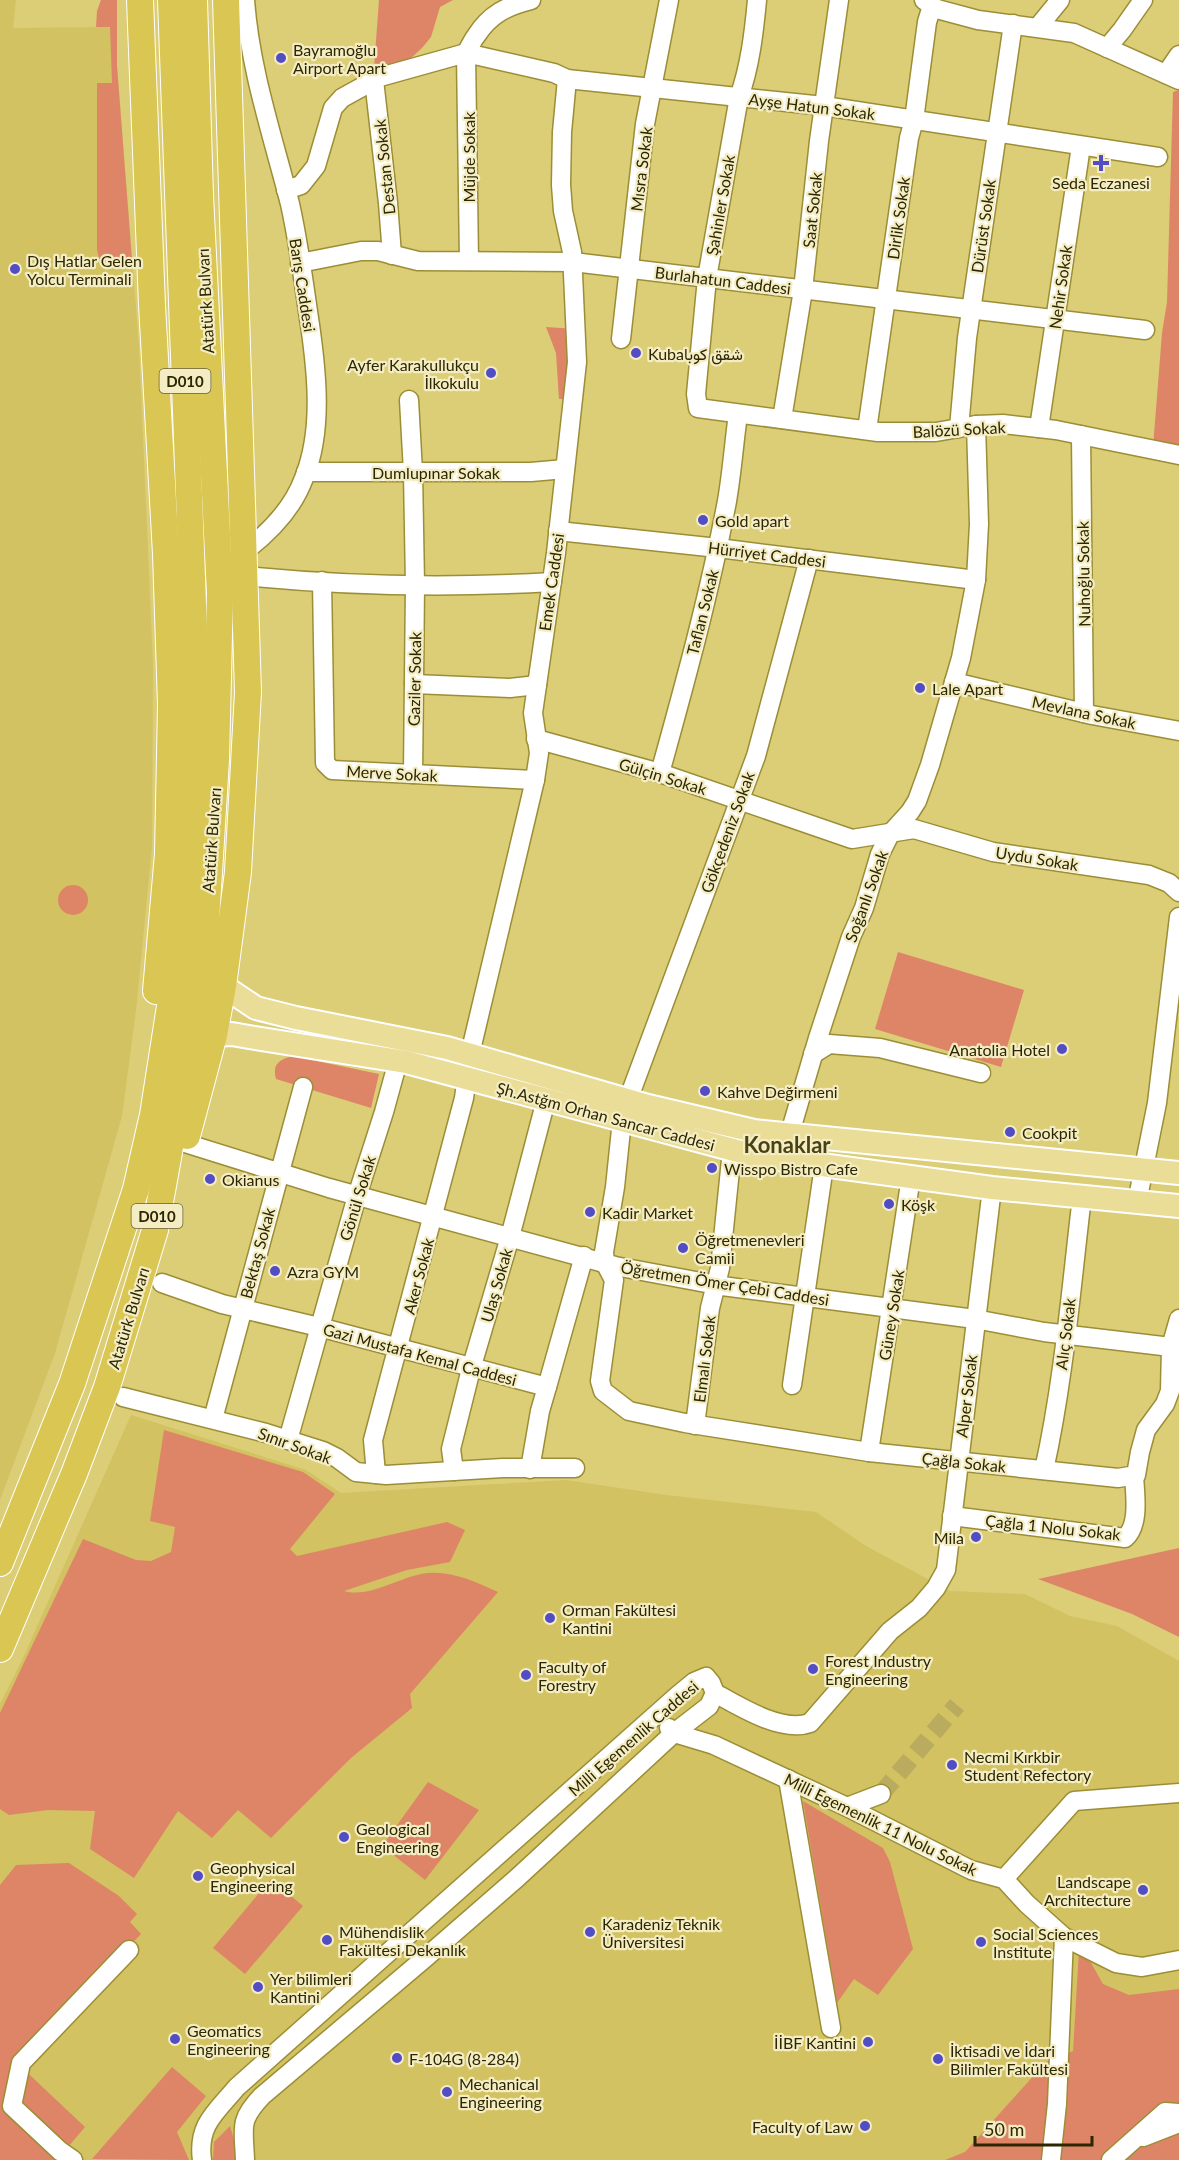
<svg xmlns="http://www.w3.org/2000/svg" width="1179" height="2160" font-family="Lato,Vazirmatn,sans-serif">
<rect width="100%" height="100%" fill="#dccd77"/>
<g fill="#d2c261">
<polygon points="0,0 16,0 13,28 110,27 117,32 117,66 139,347 153,665 152,847 136,1010 122,1116 55,1353 0,1500"/>
<polygon points="131,1415 306,1470 341,1493 566,1480 666,1495 816,1512 866,1546 950,1591 1025,1594 1070,1616 1117,1626 1179,1661 1179,2160 0,2160 0,1704 23,1658"/>
</g>
<g fill="#de8567">
<polygon points="101,0 117,0 117,66 132,260 112,268 100,262 97,250 97,83 112,83 110,27 96,27 97,11"/>
<polygon points="379,0 453,0 440,7 431,37 422,48 409,60 374,68"/>
<polygon points="1179,90 1179,452 1153,447 1162,333 1167,302 1173,92"/>
<polygon points="546,327 576,329 572,399 559,399 556,353"/>
<circle cx="73" cy="900" r="15"/>
<polygon points="898,952 1024,990 1001,1067 875,1029"/>
<path d="M292,1056l87,18 -8,34 -95,-29c-4,-15 3,-19 16,-23z"/>
<path d="M164,1430l139,42 32,22 -45,55 7,7 150,-34 18,8 -15,32 -43,8 -63,21c25,7 52,-12 77,-17 28,-5 52,7 77,18l-88,102 2,14 -61,50 -80,80 -33,-28 -26,28 -34,-27 -44,67 -44,-29 5,-38 -47,-1 -39,5 -9,-6v-96l83,-174 53,21 15,1 20,-9 4,-25 -25,-6z"/>
<polygon points="1179,1548 1179,1637 1132,1614 1038,1579"/>
<polygon points="428,1782 479,1810 425,1880 382,1846"/>
<polygon points="803,1801 883,1848 890,1862 913,1949 878,1995 854,1979 837,2003"/>
<polygon points="69,1863 119,1896 137,1914 130,1922 141,1934 16,2062 85,2127 57,2160 0,2160 0,1885 16,1865"/>
<polygon points="271,1879 303,1906 245,1974 213,1948"/>
<polygon points="1079,1950 1090,1961 1103,1984 1129,1995 1179,1989 1179,2160 945,2160 965,2152 1046,2062 1073,2051"/>
<polygon points="172,2067 206,2096 177,2132 189,2160 92,2159"/>
<polygon points="230,2126 240,2160 213,2160 214,2142"/>
</g>
<g fill="none" stroke-linecap="round" stroke-linejoin="round">
<polyline stroke="#b9ac5f" stroke-width="18" stroke-dasharray="18 9" stroke-linecap="butt" points="881,1794 957,1705"/>
<g stroke="#9c8e36" stroke-width="21">
<g id="minor">
<path d="M757,0c-3,32 -7,67 -18,97l-32,181 -11,116 2,14 180,24h58l40,-7 27,-1 53,6 123,25"/>
<polyline points="924,0 937,9 978,20 1074,33 1179,80"/>
<polyline points="1038,27 1060,0"/>
<polyline points="1107,48 1122,30 1143,0"/>
<polyline points="1166,74 1179,55"/>
<polyline points="374,80 388,203 392,255"/>
<path d="M286,190l15,-5 15,-19 17,-58 9,-10 38,-21 86,-24c4,-6 6,-12 10,-17 14,-22 31,-30 55,-36"/>
<polyline points="469,261 466,53 554,73 567,79 824,106 1158,157"/>
<polyline points="300,263 361,251 378,251 418,261 573,262 1145,330"/>
<polyline points="621,339 645,124 669,0"/>
<polyline points="409,400 413,472 415,585 413,774"/>
<polyline points="782,419 803,290 819,141 839,0"/>
<polyline points="959,428 967,338 1013,24"/>
<polyline points="1039,428 1081,146"/>
<polyline points="867,430 909,138 914,120 927,22 932,6"/>
<polyline points="1081,435 1084,713"/>
<polyline points="306,472 531,472 565,469"/>
<polyline points="558,531 718,548 976,580"/>
<path d="M245,551c25,-19 48,-43 59,-73 19,-47 13,-104 6,-153 -6,-40 -11,-81 -20,-121 -17,-67 -40,-134 -45,-204"/>
<path d="M245,576c101,10 205,12 307,6"/>
<polyline points="322,581 325,763 332,770 535,780"/>
<polyline points="954,682 1092,715 1179,731"/>
<polyline points="414,684 510,688 537,685"/>
<polyline points="536,739 660,773 852,839 914,829 993,852 1149,875 1169,883 1179,892"/>
<path d="M660,773c25,-90 50,-181 67,-272 5,-29 7,-58 11,-87"/>
<polyline points="813,1054 829,1044 880,1048 981,1073"/>
<polyline points="628,1100 756,756 809,559"/>
<polyline points="622,1120 615,1187 604,1252 605,1263 614,1280 600,1381 603,1391 629,1411 685,1423 869,1452 1118,1478 1136,1475 1140,1452 1146,1430 1165,1404 1170,1391 1171,1347 1179,1319"/>
<polyline points="185,1143 329,1188 615,1266 722,1286 975,1319 1044,1332 1171,1347"/>
<polyline points="782,1160 818,1038 851,937 864,908 880,854 890,834 910,812 917,801 930,765 961,658 976,580 979,524 976,425"/>
<polyline points="1137,1202 1157,1103 1179,917"/>
<polyline points="162,1283 222,1304 319,1327 547,1387 584,1256"/>
<polyline points="792,1385 824,1166"/>
<polyline points="123,1397 266,1433 323,1451 337,1458 356,1472 386,1475 503,1468 575,1468"/>
<polyline points="213,1419 303,1087"/>
<polyline points="695,1425 710,1308 720,1268 732,1150"/>
<polyline points="288,1440 357,1196 384,1112 398,1061"/>
<polyline points="869,1452 911,1177"/>
<polyline points="530,1469 540,1411 547,1387"/>
<path d="M1044,1470c20,-90 27,-182 38,-273"/>
<polyline points="454,1471 451,1449 471,1369 510,1237 546,1100"/>
<polyline points="376,1474 373,1440 464,1098 470,1054 535,780 539,753 533,713 556,553 577,362 572,252 563,211 561,185 562,132 567,79"/>
<path d="M952,1516l173,22c15,-13 10,-44 9,-62"/>
<path d="M715,1693c25,14 67,40 95,30l80,-92 29,-23 17,-20 10,-18 46,-382"/>
<polyline points="669,1728 674,1733 714,1745 847,1807 971,1870 1004,1879 1027,1904 1064,1937 1116,1963 1142,1967 1179,1960"/>
<polyline points="788,1779 831,2028"/>
<polyline points="847,1807 881,1794"/>
<polyline points="1004,1879 1074,1801 1179,1793"/>
<polyline points="1143,2137 1179,2123"/>
<polyline points="73,2160 60,2151 12,2106 21,2063 129,1950"/>
<path d="M202,2160c-5,-35 14,-48 35,-73l440,-391 17,-14 12,-5 5,6 4,10 -6,13 -35,27 -157,145 -93,81 -162,137c-24,25 -18,32 -17,64"/>
<polyline points="1051,2160 1057,2104 1064,1937"/>
<polyline points="1111,2160 1165,2112 1179,2113"/>
</g>
</g>
<g stroke="#fff" stroke-width="26">
<g id="major">
<polyline points="223,986 256,1008 296,1018 447,1048 648,1106 754,1131 1179,1173"/>
<polyline points="214,1035 232,1034 249,1037 406,1062 756,1156 992,1188 1179,1206"/>
</g>
</g>
<g stroke="#fff" stroke-width="28">
<g id="highway">
<polyline points="140,0 152,305 166,554 171,705 168,854 156,991"/>
<polyline points="187,1136 214,1035 223,986 238,872 248,692 226,0"/>
<polyline points="0,1563 72,1384 136,1189 153,1115 180,942 195,762 194,632 171,0"/>
<polyline points="0,1649 74,1474 107,1387 155,1230 182,1080 205,937 216,760 220,593 200,195 194,0"/>
</g>
</g>
<use href="#minor" stroke="#fff" stroke-width="18"/>
<use href="#major" stroke="#e9dd98" stroke-width="22"/>
<use href="#highway" stroke="#dac753" stroke-width="26"/>
</g>
<g fill="#524dc4" stroke="#f4edc4" stroke-width="2">
<circle cx="281" cy="58" r="6"/>
<path d="M1098 154h6v6h6v6h-6v6h-6v-6h-6v-6h6z"/>
<circle cx="15" cy="269" r="6"/>
<circle cx="636" cy="353" r="6"/>
<circle cx="491" cy="373" r="6"/>
<circle cx="703" cy="520" r="6"/>
<circle cx="920" cy="688" r="6"/>
<circle cx="1062" cy="1049" r="6"/>
<circle cx="705" cy="1091" r="6"/>
<circle cx="1010" cy="1132" r="6"/>
<circle cx="712" cy="1168" r="6"/>
<circle cx="210" cy="1179" r="6"/>
<circle cx="889" cy="1204" r="6"/>
<circle cx="590" cy="1212" r="6"/>
<circle cx="683" cy="1248" r="6"/>
<circle cx="275" cy="1271" r="6"/>
<circle cx="976" cy="1537" r="6"/>
<circle cx="550" cy="1618" r="6"/>
<circle cx="813" cy="1669" r="6"/>
<circle cx="526" cy="1675" r="6"/>
<circle cx="952" cy="1765" r="6"/>
<circle cx="344" cy="1837" r="6"/>
<circle cx="198" cy="1876" r="6"/>
<circle cx="1143" cy="1890" r="6"/>
<circle cx="590" cy="1932" r="6"/>
<circle cx="327" cy="1940" r="6"/>
<circle cx="981" cy="1942" r="6"/>
<circle cx="258" cy="1987" r="6"/>
<circle cx="175" cy="2039" r="6"/>
<circle cx="868" cy="2042" r="6"/>
<circle cx="397" cy="2058" r="6"/>
<circle cx="938" cy="2059" r="6"/>
<circle cx="447" cy="2092" r="6"/>
<circle cx="865" cy="2126" r="6"/>
</g>
<g text-anchor="middle" dominant-baseline="central" stroke-width="4.5" stroke-linejoin="round" paint-order="stroke">
<g fill="#f4edc4" stroke="#68623c" stroke-width="1.5">
<rect x="159.5" y="369" width="51" height="24" rx="4.5"/>
<rect x="131.5" y="1204" width="51" height="24" rx="4.5"/>
</g>
<g font-size="15" font-weight="bold" fill="#2c2601">
<text x="185" y="381">D010</text>
<text x="157" y="1216">D010</text>
</g>
<g font-size="16" fill="#2c2601" stroke="#f4edc4" text-anchor="start">
<text x="293" y="49">Bayramoğlu<tspan x="293" dy="18">Airport Apart</tspan></text>
<text x="1101" y="182" text-anchor="middle">Seda Eczanesi</text>
<text x="27" y="260">Dış Hatlar Gelen<tspan x="27" dy="18">Yolcu Terminali</tspan></text>
<text x="648" y="353">Kubaشقق كوبا</text>
<text x="479" y="364" text-anchor="end">Ayfer Karakullukçu<tspan x="479" dy="18">İlkokulu</tspan></text>
<text x="715" y="520">Gold apart</text>
<text x="932" y="688">Lale Apart</text>
<text x="1050" y="1049" text-anchor="end">Anatolia Hotel</text>
<text x="717" y="1091">Kahve Değirmeni</text>
<text x="1022" y="1132">Cookpit</text>
<text x="724" y="1168">Wisspo Bistro Cafe</text>
<text x="222" y="1179">Okianus</text>
<text x="901" y="1204">Köşk</text>
<text x="602" y="1212">Kadir Market</text>
<text x="695" y="1239">Öğretmenevleri<tspan x="695" dy="18">Camii</tspan></text>
<text x="287" y="1271">Azra GYM</text>
<text x="964" y="1537" text-anchor="end">Mila</text>
<text x="562" y="1609">Orman Fakültesi<tspan x="562" dy="18">Kantini</tspan></text>
<text x="825" y="1660">Forest Industry<tspan x="825" dy="18">Engineering</tspan></text>
<text x="538" y="1666">Faculty of<tspan x="538" dy="18">Forestry</tspan></text>
<text x="964" y="1756">Necmi Kırkbir<tspan x="964" dy="18">Student Refectory</tspan></text>
<text x="356" y="1828">Geological<tspan x="356" dy="18">Engineering</tspan></text>
<text x="210" y="1867">Geophysical<tspan x="210" dy="18">Engineering</tspan></text>
<text x="1131" y="1881" text-anchor="end">Landscape<tspan x="1131" dy="18">Architecture</tspan></text>
<text x="602" y="1923">Karadeniz Teknik<tspan x="602" dy="18">Üniversitesi</tspan></text>
<text x="339" y="1931">Mühendislik<tspan x="339" dy="18">Fakültesi Dekanlık</tspan></text>
<text x="993" y="1933">Social Sciences<tspan x="993" dy="18">Institute</tspan></text>
<text x="270" y="1978">Yer bilimleri<tspan x="270" dy="18">Kantini</tspan></text>
<text x="187" y="2030">Geomatics<tspan x="187" dy="18">Engineering</tspan></text>
<text x="856" y="2042" text-anchor="end">İİBF Kantini</text>
<text x="950" y="2050">İktisadi ve İdari<tspan x="950" dy="18">Bilimler Fakültesi</tspan></text>
<text x="409" y="2058">F-104G (8-284)</text>
<text x="459" y="2083">Mechanical<tspan x="459" dy="18">Engineering</tspan></text>
<text x="853" y="2126" text-anchor="end">Faculty of Law</text>
</g>
<g font-size="16" fill="#2c2601" stroke="#f4edc4">
<text transform="translate(812 106) rotate(7)">Ayşe Hatun Sokak</text>
<text transform="translate(468 157) rotate(-90)">Müjde Sokak</text>
<text transform="translate(384 167) rotate(-96)">Destan Sokak</text>
<text transform="translate(641 169) rotate(-83)">Mısra Sokak</text>
<text transform="translate(720 205) rotate(-80)">Şahinler Sokak</text>
<text transform="translate(812 210) rotate(-84)">Saat Sokak</text>
<text transform="translate(898 218) rotate(-82)">Dirlik Sokak</text>
<text transform="translate(983 226) rotate(-82)">Dürüst Sokak</text>
<text transform="translate(723 280) rotate(7)">Burlahatun Caddesi</text>
<text transform="translate(303 285) rotate(81)">Barış Caddesi</text>
<text transform="translate(1060 287) rotate(-82)">Nehir Sokak</text>
<text transform="translate(205 301) rotate(-93)">Atatürk Bulvarı</text>
<text transform="translate(959 429) rotate(-3)">Balözü Sokak</text>
<text x="436" y="472">Dumlupınar Sokak</text>
<text transform="translate(767 554) rotate(7)">Hürriyet Caddesi</text>
<text transform="translate(1083 574) rotate(-91)">Nuhoğlu Sokak</text>
<text transform="translate(551 582) rotate(-82)">Emek Caddesi</text>
<text transform="translate(702 612) rotate(-76)">Taflan Sokak</text>
<text transform="translate(414 679) rotate(-89)">Gaziler Sokak</text>
<text transform="translate(1084 712) rotate(12)">Mevlana Sokak</text>
<text transform="translate(392 773) rotate(3)">Merve Sokak</text>
<text transform="translate(663 776) rotate(17)">Gülçin Sokak</text>
<text transform="translate(727 832) rotate(-70)">Gökçedeniz Sokak</text>
<text transform="translate(211 840) rotate(-86)">Atatürk Bulvarı</text>
<text transform="translate(1037 858) rotate(9)">Uydu Sokak</text>
<text transform="translate(866 896) rotate(-70)">Soğanlı Sokak</text>
<text transform="translate(606 1116) rotate(15)">Şh.Astğm Orhan Sancar Caddesi</text>
<text transform="translate(357 1198) rotate(-73)">Gönül Sokak</text>
<text transform="translate(257 1253) rotate(-75)">Bektaş Sokak</text>
<text transform="translate(418 1276) rotate(-75)">Aker Sokak</text>
<text transform="translate(725 1283) rotate(9)">Öğretmen Ömer Çebi Caddesi</text>
<text transform="translate(496 1285) rotate(-74)">Ulaş Sokak</text>
<text transform="translate(891 1315) rotate(-81)">Güney Sokak</text>
<text transform="translate(128 1318) rotate(-73)">Atatürk Bulvarı</text>
<text transform="translate(1065 1334) rotate(-83)">Alıç Sokak</text>
<text transform="translate(420 1354) rotate(15)">Gazi Mustafa Kemal Caddesi</text>
<text transform="translate(704 1359) rotate(-83)">Elmalı Sokak</text>
<text transform="translate(966 1396) rotate(-83)">Alper Sokak</text>
<text transform="translate(295 1445) rotate(20)">Sınır Sokak</text>
<text transform="translate(964 1462) rotate(6)">Çağla Sokak</text>
<text transform="translate(1053 1527) rotate(6)">Çağla 1 Nolu Sokak</text>
<text transform="translate(633 1738) rotate(-41)">Milli Egemenlik Caddesi</text>
<text transform="translate(881 1824) rotate(26)">Milli Egemenlik 11 Nolu Sokak</text>
</g>
<g font-size="22" font-weight="bold" fill="#4a4213" stroke="#f4edc4">
<text x="787" y="1144">Konaklar</text>
</g>
</g>
<path d="M975 2136v9h117v-9" fill="none" stroke="#2c2601" stroke-width="3"/>
<text x="984" y="2136" font-size="18" fill="#2c2601" stroke="#f4edc4" stroke-width="4.5" paint-order="stroke">50 m</text>
</svg>
